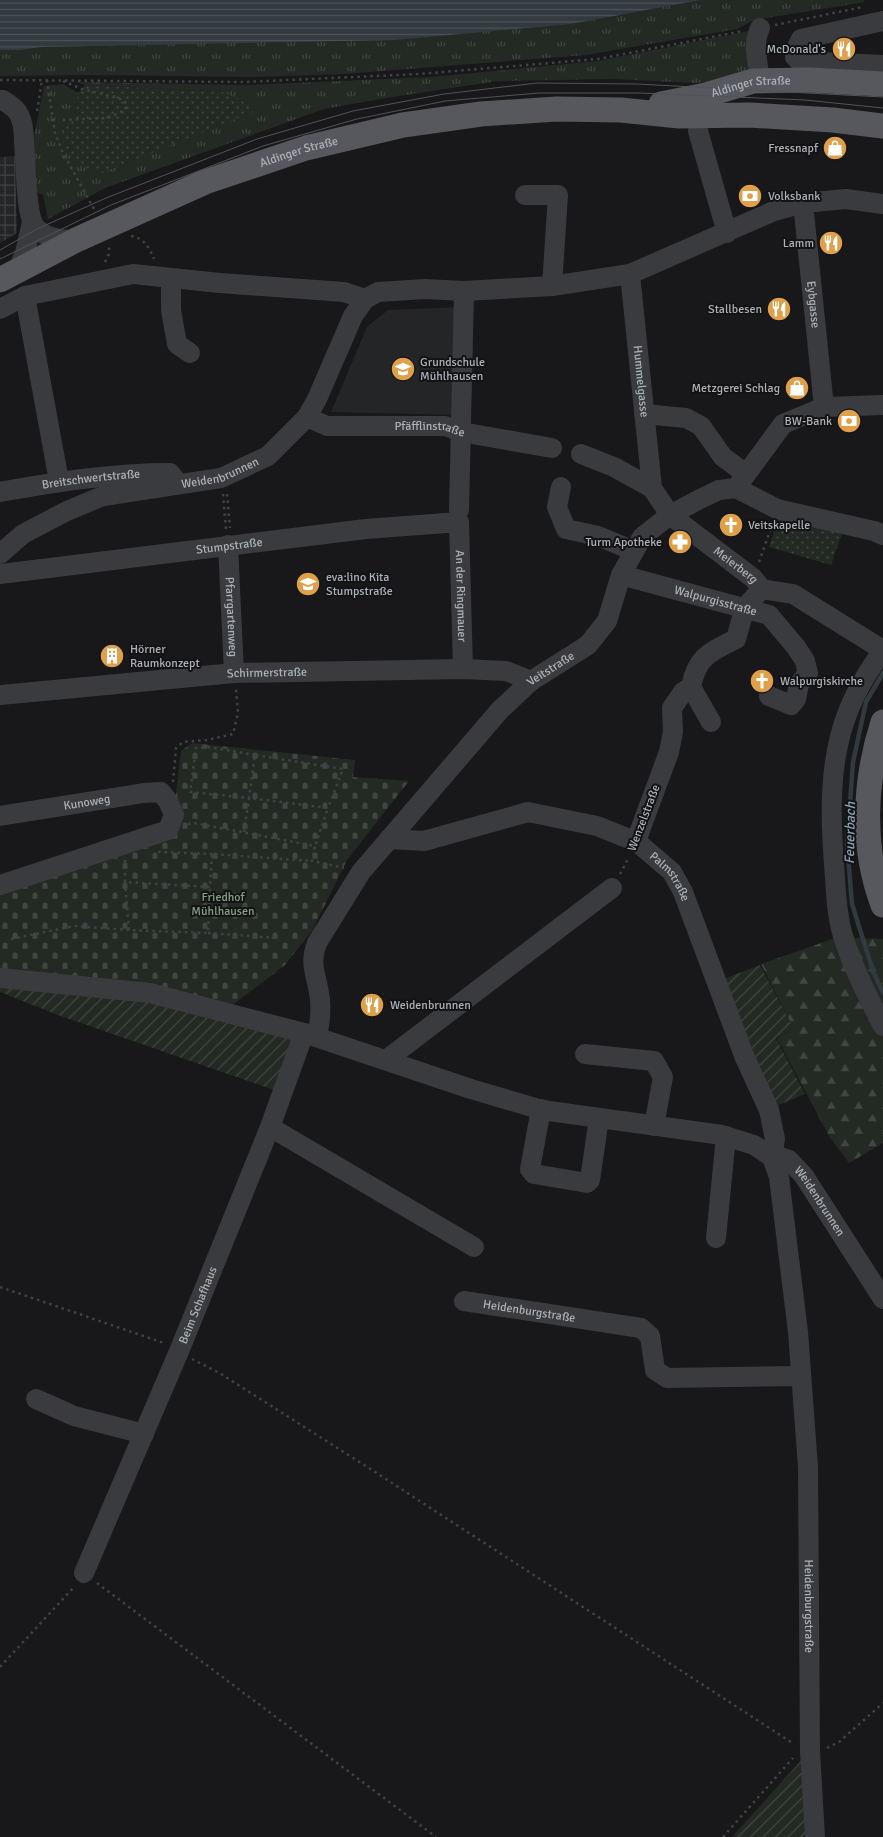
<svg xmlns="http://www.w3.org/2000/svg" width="883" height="1837" font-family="Signika,sans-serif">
<defs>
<pattern id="industrial-grid" width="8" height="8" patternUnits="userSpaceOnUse" patternTransform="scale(1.25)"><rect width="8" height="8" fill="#242527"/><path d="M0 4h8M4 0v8" fill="none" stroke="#414244"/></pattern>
<pattern id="grass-tufts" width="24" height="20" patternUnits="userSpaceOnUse" patternTransform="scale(1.25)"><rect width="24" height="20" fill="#232a23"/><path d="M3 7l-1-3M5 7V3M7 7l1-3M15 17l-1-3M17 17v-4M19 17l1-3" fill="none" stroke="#404641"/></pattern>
<pattern id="forest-firs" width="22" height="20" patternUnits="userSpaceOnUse" patternTransform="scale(1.25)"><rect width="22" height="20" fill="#232a23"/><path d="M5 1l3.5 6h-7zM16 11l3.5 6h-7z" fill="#404641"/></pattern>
<pattern id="cemetery-stones" width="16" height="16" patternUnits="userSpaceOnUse" patternTransform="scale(1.25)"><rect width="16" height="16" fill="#232a23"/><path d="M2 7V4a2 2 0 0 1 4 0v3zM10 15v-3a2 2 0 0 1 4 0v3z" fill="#404641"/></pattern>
<pattern id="park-dots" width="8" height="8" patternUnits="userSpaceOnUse" patternTransform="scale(1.25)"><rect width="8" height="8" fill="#232a23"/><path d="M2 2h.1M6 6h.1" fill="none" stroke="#404641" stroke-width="1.8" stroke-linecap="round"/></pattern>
<pattern id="garden-furrows" width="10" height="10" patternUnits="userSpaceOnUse" patternTransform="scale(1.25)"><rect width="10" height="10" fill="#232a23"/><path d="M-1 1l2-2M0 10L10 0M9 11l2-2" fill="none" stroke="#404641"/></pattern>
<pattern id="water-rules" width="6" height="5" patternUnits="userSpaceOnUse" patternTransform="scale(1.25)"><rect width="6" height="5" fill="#313a3f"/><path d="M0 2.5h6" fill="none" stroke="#4c5459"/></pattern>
</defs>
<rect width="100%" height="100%" fill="#18181a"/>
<polygon fill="#242527" points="460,307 456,415 331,412 367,327 388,310"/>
<polygon fill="url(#industrial-grid)" points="15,156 17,233 0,243 0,157"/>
<g fill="url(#grass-tufts)">
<polygon points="701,0 863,0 865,2 754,20 737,29 586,55 343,74 253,77 92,75 0,76 0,50 21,50 42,47 571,24"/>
<polygon points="749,31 748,73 733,81 693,83 616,79 498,81 386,98 324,109 105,188 48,219 43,195 37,192 32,147 44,86 63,84 78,93 76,111 64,126 222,92 85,85 76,82 249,85 430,77 598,61"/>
</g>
<polygon fill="url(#forest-firs)" points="838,937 883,939 883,1143 849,1163 829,1136 777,1038 794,1029 761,964"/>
<polygon fill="url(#cemetery-stones)" points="192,743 355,760 353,777 409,781 347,860 312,931 284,966 231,1006 0,972 0,891 166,839 175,803 181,751"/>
<g fill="url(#park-dots)">
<polygon points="85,85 222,92 253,104 253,112 102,173 76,164 67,151 63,142 64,126 76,111 78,93"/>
<polygon points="779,515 843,531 831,565 769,547"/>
</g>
<g fill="url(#garden-furrows)">
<polygon points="760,965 794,1029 776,1038 805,1094 774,1107 721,980"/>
<polygon points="0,985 134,997 294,1038 280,1092 58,1015 0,992"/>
<polygon points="806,1755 811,1837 732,1837"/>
</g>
<polygon fill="url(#water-rules)" points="0,0 701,0 571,24 395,40 42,47 21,50 0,50"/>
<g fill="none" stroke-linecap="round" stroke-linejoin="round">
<polyline stroke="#313a3f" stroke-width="4.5" points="883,673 866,702 853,762 847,844 852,904 873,971 883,993"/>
<g stroke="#404246" stroke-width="2.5" stroke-dasharray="2.5 4" stroke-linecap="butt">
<polyline points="775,25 863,7"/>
<polyline points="0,80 245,82 419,74 598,59 743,31"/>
<polyline points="47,80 55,133 63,153 95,211"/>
<polyline points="63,81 82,89 119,98 127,104 125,110 107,118 63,120"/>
<polyline points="37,111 42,80"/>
<path d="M131,236c13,2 18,11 23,23"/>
<polyline points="105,262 109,254 109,246"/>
<polyline points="223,494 226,529"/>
<polyline points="227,494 230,528"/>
<polyline points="759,562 772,525"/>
<polyline points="255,755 208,747 196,748 190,792 249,798 255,755 343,769 328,808"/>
<polyline points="173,782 176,748 183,742 207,740 233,734 238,713 236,689"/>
<polyline points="188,824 194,823 315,846 312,861 344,868"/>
<polyline points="244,832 249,798 328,808 315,846"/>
<polyline points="158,852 212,854"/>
<polyline points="125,860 125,882 210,887 212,854 312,861"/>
<polyline points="620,874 629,857"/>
<polyline points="125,882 129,930 208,933 210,887"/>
<polyline points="208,933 278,938"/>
<polyline points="11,939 74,926 129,930"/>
<polyline points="0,1287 164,1343"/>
<polyline points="192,1359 221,1374 372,1470 794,1744"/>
<polyline points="97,1583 436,1837"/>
<polyline points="0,1667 74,1587"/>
<polyline points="827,1748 839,1742 883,1703"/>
<polyline points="723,1837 793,1758"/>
</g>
<g stroke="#3a3b3f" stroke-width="20">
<polyline points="883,21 801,39 796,49 795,57 799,61 883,65"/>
<path d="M760,80c-2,-18 -8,-35 0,-52"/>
<path d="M0,100h3c4,3 9,6 12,9 8,8 9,22 9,33 2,19 1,74 12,86 10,11 27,12 40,12"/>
<polyline points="698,131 727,233"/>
<polyline points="525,195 558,195 552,286"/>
<path id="s1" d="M803,203l21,204"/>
<polyline points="18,270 25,253 32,222"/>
<path id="s2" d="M630,274l22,214"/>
<polyline points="171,278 171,310 177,344 190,353"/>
<polyline points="25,296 59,481"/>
<polyline points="0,309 25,296 133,274 220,283 344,292 365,299 378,292 425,289 464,291 552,286 630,274 774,211 803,203 846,199 883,204"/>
<polyline points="644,414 686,418 701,426 723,457 746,474"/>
<path id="s3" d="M307,417l20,9h118l16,6 91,16"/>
<path id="s4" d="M581,454l33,13 38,21 18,27 83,63 9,11 31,5 90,56"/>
<polyline points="561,487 557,507 566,529 598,536 634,551"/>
<polyline points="736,488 777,509 874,531 883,535"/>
<path id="s5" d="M0,492c56,-10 113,-19 170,-19l9,11"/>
<polyline points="459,510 464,291"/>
<path id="s6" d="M228,545l6,128"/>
<path id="s7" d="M0,554l23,-20 44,-23 36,-15 118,-18 47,-22 39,-39 10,-18 36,-83 12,-17"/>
<path id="s8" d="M0,574l366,-45 93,-7 4,147"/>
<path id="s9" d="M621,575l148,40 27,32 9,14 3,12 -9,11 -3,15 -5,6 -22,-9"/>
<path d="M883,650c-13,18 -26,39 -34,59 -20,49 -19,103 -15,155 2,24 2,49 9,72 10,32 25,61 40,90"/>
<polyline points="691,687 711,722"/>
<path id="s10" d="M0,695l234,-22 229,-4 43,2 25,10"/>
<path id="s11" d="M0,816l144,-23 17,-1 7,9 6,14 -6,15 -168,55"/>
<path id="s12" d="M389,839l35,2 104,-29 69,14 40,16 35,30 11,20 62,166 24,52 6,29 -3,18"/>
<path d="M637,842l2,-9 30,-81 4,-20 -1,-24 11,-16 8,-5c6,-31 19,-35 45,-48l9,-32 17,-18"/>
<path id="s13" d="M0,978l150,15 154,40 167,56 71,21 180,25 32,10 18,12h9l8,3 15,16 79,123"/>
<path id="s14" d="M317,1037c3,-14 5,-29 2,-44 -3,-20 -10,-29 -2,-50l44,-71 139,-162 31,-29 57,-36 19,-24 14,-46 21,-38 28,-22 30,-16 19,-9 17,-2 47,-64 41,-17 59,-2"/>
<polyline points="585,1054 654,1061 663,1077 654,1126"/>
<polyline points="386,1060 612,888"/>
<polyline points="541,1109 530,1169 534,1174 587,1183 590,1180 599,1118"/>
<polyline points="270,1127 474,1247"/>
<path id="s15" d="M772,1157l7,20 19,155 10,135 2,284 5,86"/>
<polyline points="716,1238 726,1136"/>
<path id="s16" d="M464,1301l177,27 9,8 5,34 12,8 134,-2"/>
<polyline points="36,1399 74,1416 144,1434"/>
<path id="s17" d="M84,1573l96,-224 90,-222 34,-94"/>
</g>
<g stroke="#56585d" stroke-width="25">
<path id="s18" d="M661,104l45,-9 47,-14 57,-1 73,4"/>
<path id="s19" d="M0,280l76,-40 129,-58 101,-34 97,-23 78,-11 76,-5 64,1 58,6 70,-1 84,5 50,6"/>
<path d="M883,722c-19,59 -22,125 0,183"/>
</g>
<g stroke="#515357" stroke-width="1">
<polyline points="0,250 37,229 106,198 257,139 353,111 444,94 537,83 637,84 883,97"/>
<polyline points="0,259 111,205 263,146 357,119 445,101 539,93 640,93 805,100 883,108"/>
</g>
</g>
<defs>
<g id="restaurant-disc" transform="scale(1.25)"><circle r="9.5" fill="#e0a04a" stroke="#131315"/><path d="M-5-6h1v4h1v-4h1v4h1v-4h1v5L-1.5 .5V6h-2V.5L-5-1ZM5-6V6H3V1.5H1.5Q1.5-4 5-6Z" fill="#fff"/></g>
<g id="shop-disc" transform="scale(1.25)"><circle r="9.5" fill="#e0a04a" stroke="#131315"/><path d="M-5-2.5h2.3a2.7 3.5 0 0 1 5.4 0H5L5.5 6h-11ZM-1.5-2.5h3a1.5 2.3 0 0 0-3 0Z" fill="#fff"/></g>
<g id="bank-disc" transform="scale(1.25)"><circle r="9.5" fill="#e0a04a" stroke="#131315"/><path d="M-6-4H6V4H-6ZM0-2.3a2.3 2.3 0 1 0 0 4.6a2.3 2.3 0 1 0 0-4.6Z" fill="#fff"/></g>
<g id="school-disc" transform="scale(1.25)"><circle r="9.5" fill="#e0a04a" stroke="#131315"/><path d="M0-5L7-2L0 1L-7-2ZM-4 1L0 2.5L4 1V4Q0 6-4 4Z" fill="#fff"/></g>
<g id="church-disc" transform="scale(1.25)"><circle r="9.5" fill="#e0a04a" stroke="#131315"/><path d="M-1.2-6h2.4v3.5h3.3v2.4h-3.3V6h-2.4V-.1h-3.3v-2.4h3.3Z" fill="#fff"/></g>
<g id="pharmacy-disc" transform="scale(1.25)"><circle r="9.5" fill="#e0a04a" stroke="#131315"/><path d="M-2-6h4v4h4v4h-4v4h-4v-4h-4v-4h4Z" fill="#fff"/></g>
<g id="building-disc" transform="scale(1.25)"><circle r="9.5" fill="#e0a04a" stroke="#131315"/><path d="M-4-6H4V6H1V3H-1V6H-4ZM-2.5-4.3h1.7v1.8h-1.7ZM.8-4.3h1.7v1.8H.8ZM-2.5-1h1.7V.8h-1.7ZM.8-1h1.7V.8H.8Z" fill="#fff"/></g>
</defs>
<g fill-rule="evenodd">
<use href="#restaurant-disc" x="844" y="49"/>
<use href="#shop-disc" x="835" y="148"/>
<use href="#bank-disc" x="750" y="196"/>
<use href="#restaurant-disc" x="831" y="243"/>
<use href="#restaurant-disc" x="779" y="309"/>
<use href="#school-disc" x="403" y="369"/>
<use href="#shop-disc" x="797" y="388"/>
<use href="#bank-disc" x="849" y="421"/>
<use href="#church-disc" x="731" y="525"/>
<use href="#pharmacy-disc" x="680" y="542"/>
<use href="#school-disc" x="308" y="584"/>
<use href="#building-disc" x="112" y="656"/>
<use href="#church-disc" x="762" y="681"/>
<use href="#restaurant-disc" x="372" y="1005"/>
</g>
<g text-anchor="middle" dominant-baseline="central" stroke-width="4" stroke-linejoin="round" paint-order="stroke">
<g font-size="12" fill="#acb1b8" stroke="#131315" text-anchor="end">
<text x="826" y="49">McDonald's</text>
<text x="818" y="148">Fressnapf</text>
<text x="768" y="196" text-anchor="start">Volksbank</text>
<text x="814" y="243">Lamm</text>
<text x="762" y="309">Stallbesen</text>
<text x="420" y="362" text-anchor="start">Grundschule<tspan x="420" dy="14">Mühlhausen</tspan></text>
<text x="780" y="388">Metzgerei Schlag</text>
<text x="832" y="421">BW-Bank</text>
<text x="748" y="525" text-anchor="start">Veitskapelle</text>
<text x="662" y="542">Turm Apotheke</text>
<text x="326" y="577" text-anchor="start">eva:lino Kita<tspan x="326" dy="14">Stumpstraße</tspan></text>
<text x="130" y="649" text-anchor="start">Hörner<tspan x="130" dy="14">Raumkonzept</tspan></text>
<text x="780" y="681" text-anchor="start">Walpurgiskirche</text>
<text x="390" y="1005" text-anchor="start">Weidenbrunnen</text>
</g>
<g font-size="12" fill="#acb1b8" stroke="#131315">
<text stroke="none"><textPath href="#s18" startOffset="92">Aldinger Straße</textPath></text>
<text stroke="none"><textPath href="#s19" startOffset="326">Aldinger Straße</textPath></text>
<text stroke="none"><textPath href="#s1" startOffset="102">Eybgasse</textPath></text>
<text stroke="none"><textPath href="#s2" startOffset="108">Hummelgasse</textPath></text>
<text stroke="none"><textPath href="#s3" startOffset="125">Pfäfflinstraße</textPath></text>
<text stroke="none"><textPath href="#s7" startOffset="239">Weidenbrunnen</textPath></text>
<text stroke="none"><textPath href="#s5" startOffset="92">Breitschwertstraße</textPath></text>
<text stroke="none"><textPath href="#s8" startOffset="231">Stumpstraße</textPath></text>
<text stroke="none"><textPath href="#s4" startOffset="194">Meierberg</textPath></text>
<text stroke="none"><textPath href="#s8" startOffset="536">An der Ringmauer</textPath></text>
<text stroke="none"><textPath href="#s9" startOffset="98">Walpurgisstraße</textPath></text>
<text stroke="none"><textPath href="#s6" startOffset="72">Pfarrgartenweg</textPath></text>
<text stroke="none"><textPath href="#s14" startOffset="458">Veitstraße</textPath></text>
<text stroke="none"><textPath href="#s10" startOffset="268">Schirmerstraße</textPath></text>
<text stroke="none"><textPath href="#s11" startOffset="88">Kunoweg</textPath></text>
<text transform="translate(644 818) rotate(-69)">Wenzelstraße</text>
<text stroke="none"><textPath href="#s12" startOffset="305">Palmstraße</textPath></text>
<text stroke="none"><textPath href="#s13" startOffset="866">Weidenbrunnen</textPath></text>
<text stroke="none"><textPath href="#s17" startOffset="291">Beim Schafhaus</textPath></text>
<text stroke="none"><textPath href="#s16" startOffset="66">Heidenburgstraße</textPath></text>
<text stroke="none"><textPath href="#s15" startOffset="452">Heidenburgstraße</textPath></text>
</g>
<g font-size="12" fill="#86a185" stroke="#131315">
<text x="223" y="897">Friedhof<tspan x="223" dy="14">Mühlhausen</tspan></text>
</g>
<g font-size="14" font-style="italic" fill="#87a0b0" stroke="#131315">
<text transform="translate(850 833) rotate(-89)">Feuerbach</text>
</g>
</g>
</svg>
